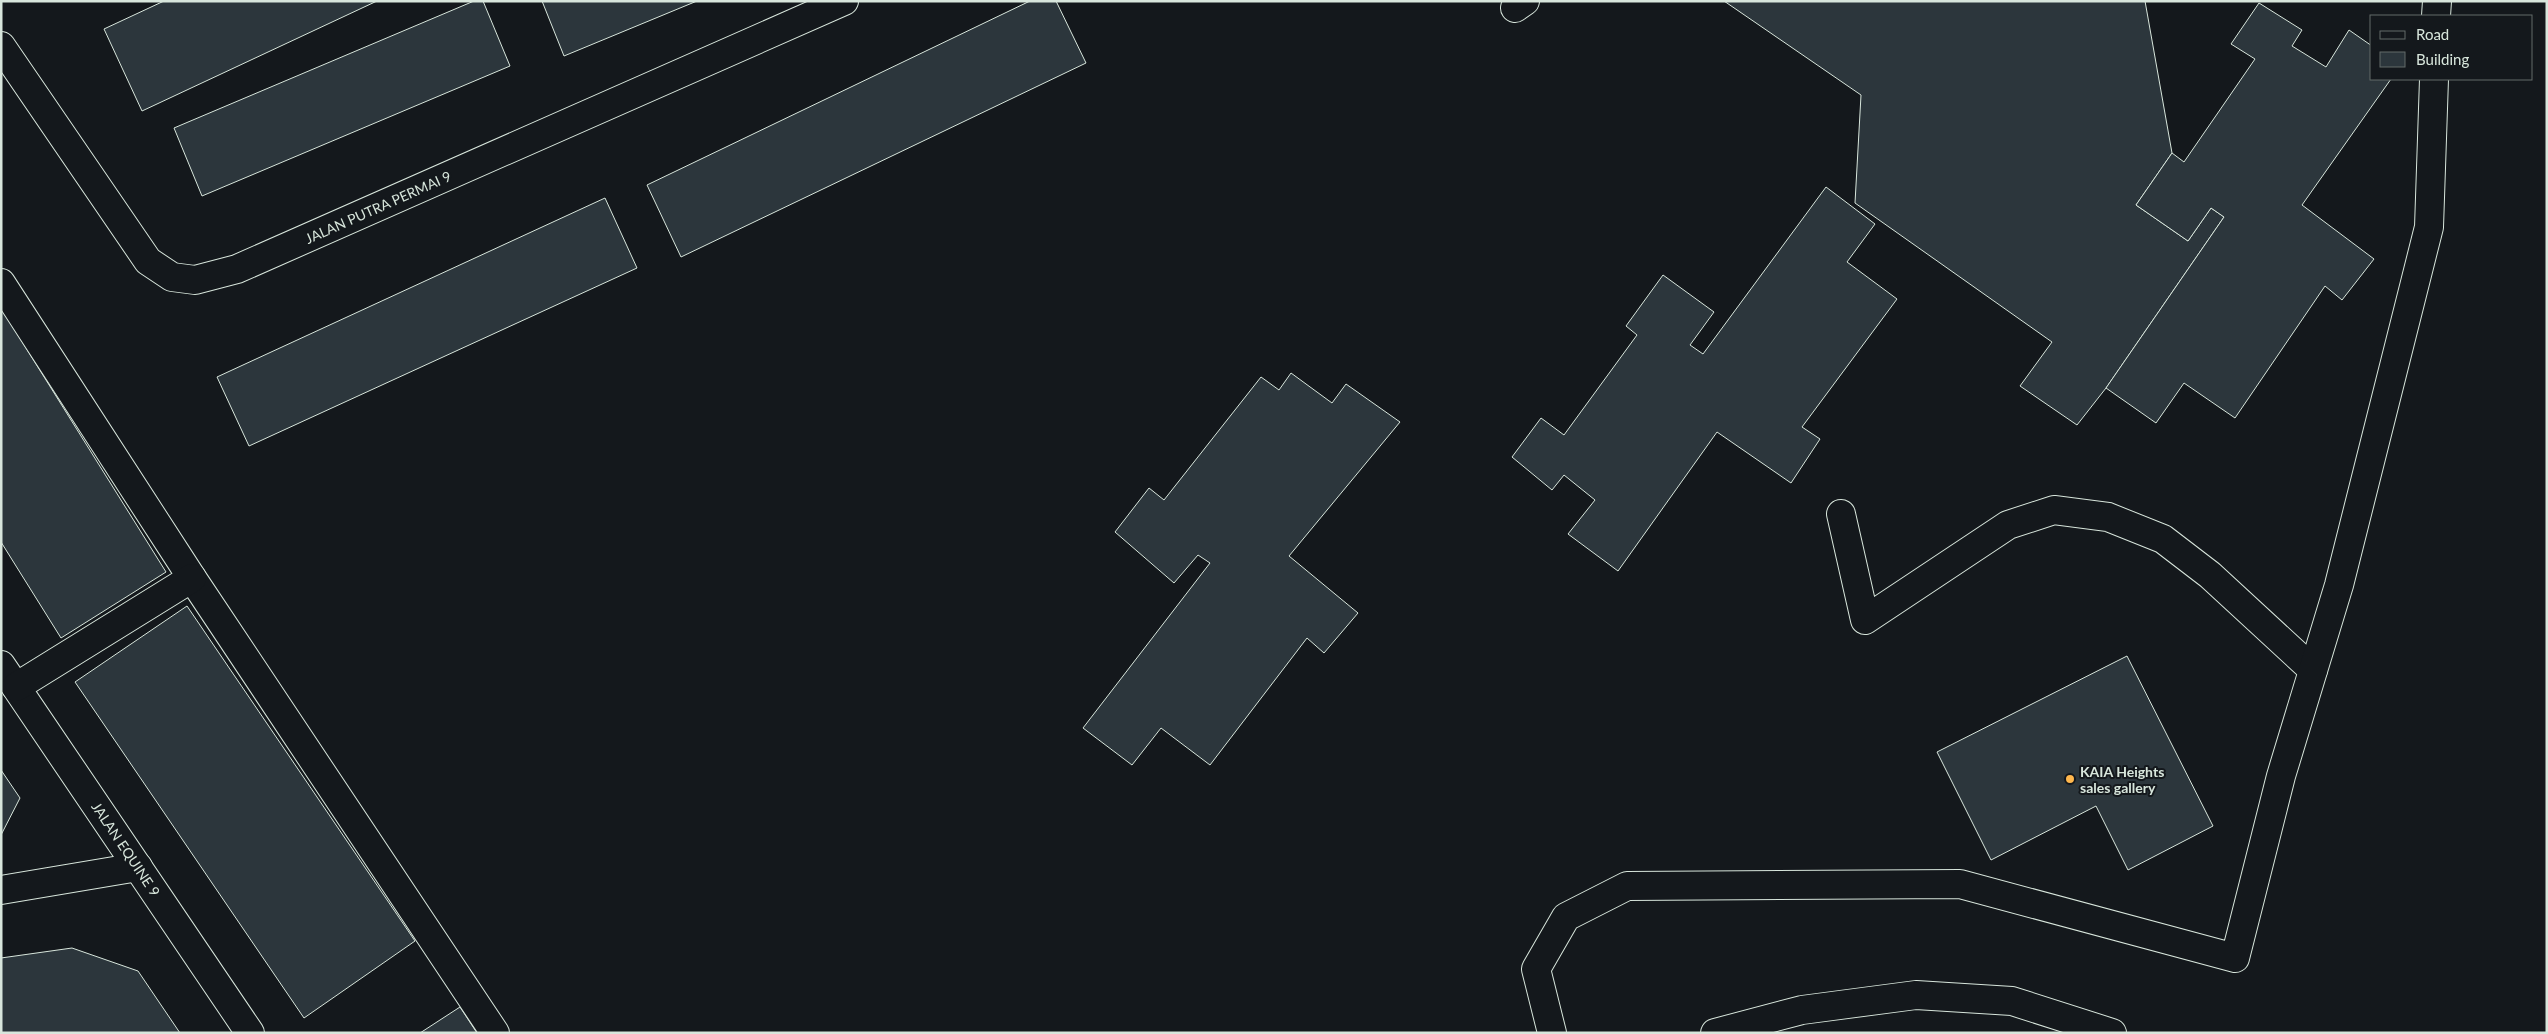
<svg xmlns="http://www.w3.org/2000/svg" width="2548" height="1034" font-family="Lato,sans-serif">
<rect width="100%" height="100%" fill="#14181c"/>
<g fill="#2c363c" stroke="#d8e6dc">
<polygon points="164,1 377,1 142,111 104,29"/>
<polygon points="474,1 483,1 510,66 202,196 174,128"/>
<polygon points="542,1 697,1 564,56"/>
<polygon points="1030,1 1056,1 1086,63 681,257 647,185"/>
<polygon points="1724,1 2145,1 2172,153 2136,205 2188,241 2211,208 2224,217 2106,388 2077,425 2020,386 2052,342 1855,203 1861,95"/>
<polygon points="2259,3 2302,30 2292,46 2326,67 2349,30 2372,46 2372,79 2391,79 2302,205 2374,259 2342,300 2325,286 2235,418 2184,383 2156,423 2106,388 2224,217 2211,208 2188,241 2136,205 2172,153 2184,162 2255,59 2231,44"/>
<polygon points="1826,187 1875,224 1847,262 1897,299 1802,427 1820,439 1791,483 1717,432 1618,571 1568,534 1595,500 1564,475 1552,490 1512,457 1541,418 1564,435 1637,335 1626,326 1663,275 1714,312 1690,345 1703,354"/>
<polygon points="605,198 637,268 249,446 217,377"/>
<polygon points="1,308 166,572 61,638 1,542"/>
<polygon points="1291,373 1332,403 1346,384 1400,422 1289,556 1358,613 1324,653 1307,638 1210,765 1161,728 1132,765 1083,728 1210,563 1198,555 1174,583 1115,532 1149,488 1164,500 1261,377 1279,390"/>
<polygon points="187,606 415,941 304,1018 75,682"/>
<polygon points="2127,656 2213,826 2128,870 2096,806 1991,860 1937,752"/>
<polygon points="1,770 20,798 1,835"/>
<polygon points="72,948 138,971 180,1033 1,1033 1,958"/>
<polygon points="460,1007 477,1033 420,1033"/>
</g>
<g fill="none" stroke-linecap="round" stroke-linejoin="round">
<g stroke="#d8e6dc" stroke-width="30">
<g id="minor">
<polyline points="1515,8 1525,1"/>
<polyline points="2436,16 2437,1"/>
<polyline points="1,46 148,261 172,277 195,280 237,269 844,1"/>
<polyline points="1,283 192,578 495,1033"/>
<polyline points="1841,514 1865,620 2008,525 2054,510 2108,517 2163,539 2210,575 2313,670"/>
<polyline points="1,665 250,1033"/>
<polyline points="16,687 192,578"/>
<polyline points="1,890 138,867"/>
<polyline points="1552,1033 1536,969 1566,917 1627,886 1960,884 2235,958 2281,776 2339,585 2429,227 2434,79"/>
<polyline points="1715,1033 1802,1010 1916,995 2012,1001 2112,1033"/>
</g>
</g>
<use href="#minor" stroke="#14181c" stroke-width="28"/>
</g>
<circle fill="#ffb74d" stroke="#14181c" stroke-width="2" cx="2070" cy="779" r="5"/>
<g text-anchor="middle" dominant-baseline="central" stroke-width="4" stroke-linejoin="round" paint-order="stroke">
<g font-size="14" fill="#d8e6dc" stroke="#14181c">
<text transform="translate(378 207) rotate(-24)">JALAN PUTRA PERMAI 9</text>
<text transform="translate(126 849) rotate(56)">JALAN EQUINE 9</text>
</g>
<g font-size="14" font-weight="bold" fill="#d8e6dc" stroke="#14181c" text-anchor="start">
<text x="2080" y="771">KAIA Heights<tspan x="2080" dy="16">sales gallery</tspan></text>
</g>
</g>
<rect width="2548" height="1034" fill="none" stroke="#d8e6dc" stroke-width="5"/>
<rect x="2370" y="15" width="162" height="65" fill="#14181c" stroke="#626a69"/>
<rect x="2380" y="31" width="25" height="8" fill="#14181c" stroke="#626a69"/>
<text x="2416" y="40" font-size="15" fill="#d8e6dc">Road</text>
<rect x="2380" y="52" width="25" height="15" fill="#2c363c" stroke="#626a69"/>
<text x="2416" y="65" font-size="15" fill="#d8e6dc">Building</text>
</svg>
